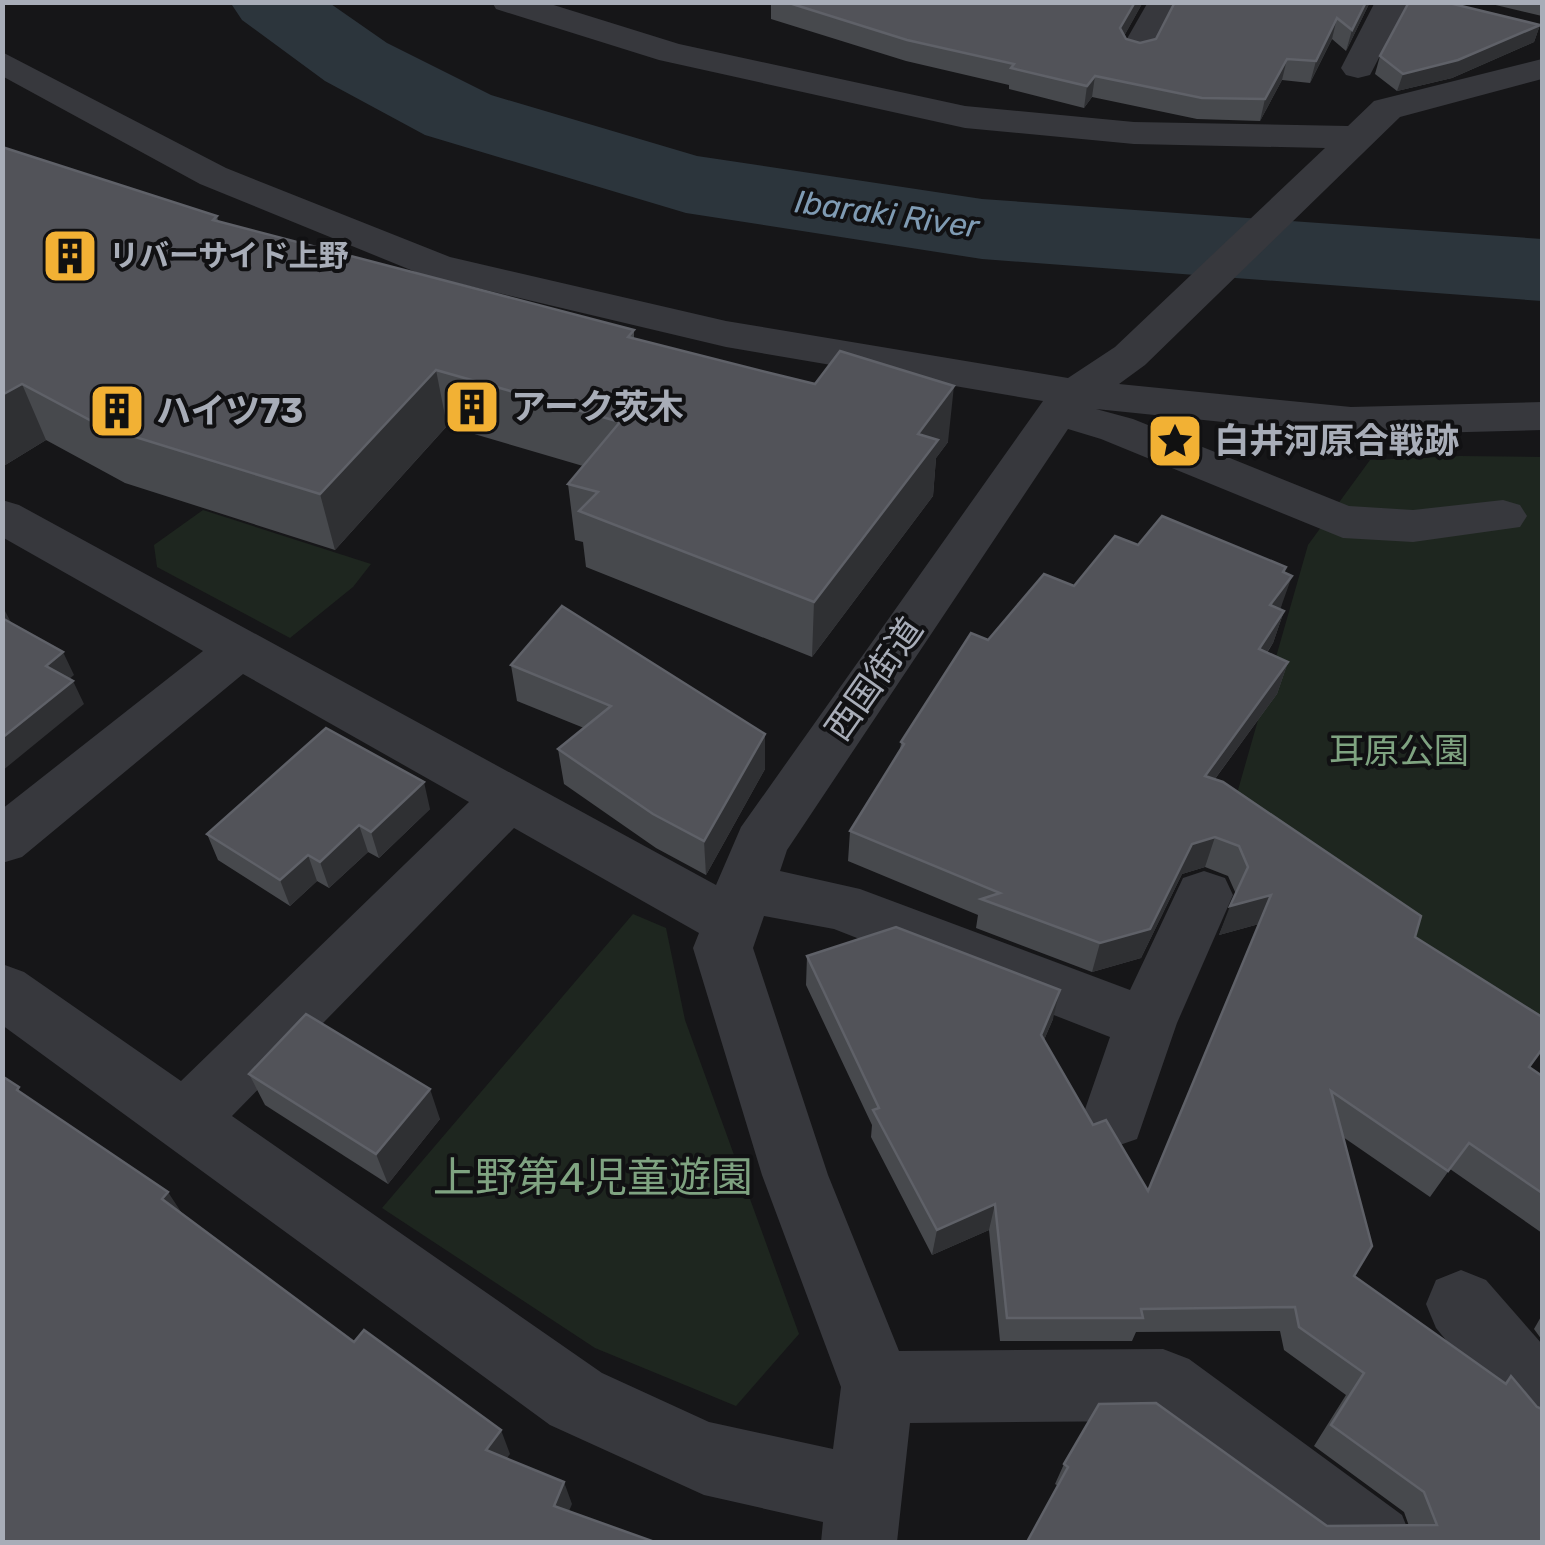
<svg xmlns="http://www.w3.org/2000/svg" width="1545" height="1545" font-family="Rubik,'Noto Sans JP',sans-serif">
<rect width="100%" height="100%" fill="#161618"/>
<g fill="#1e261f">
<polygon points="1460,456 1542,457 1542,1050 1510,1003 1232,811 1308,545 1370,460"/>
<polygon points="203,510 371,564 353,587 290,638 157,567 154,545"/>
<polygon points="633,914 666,928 685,1020 799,1334 736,1406 595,1348 382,1208"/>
</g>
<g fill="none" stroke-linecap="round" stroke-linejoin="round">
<polygon fill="#2c353c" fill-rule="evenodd" points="230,2 328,2 387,43 491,95 697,156 982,199 1542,239 1542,301 982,259 686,213 425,135 325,81 242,20"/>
<g fill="#37383d" fill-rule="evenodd">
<path d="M492,2h52l135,42 286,62 169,16 214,4 26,-25 168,-42v20l-142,38 -255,248 -26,19 232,23 191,-5v28l-191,5 -255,-26 37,10 216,87 64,4 90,-10 17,5 7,11 -7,11 -107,15 -70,-4 -242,-99 -33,-10 -281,421 -7,21 80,18 270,101 53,-112 21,-7 21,7 8,17 -56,128 -40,116 -23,8 -23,-8 -9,-21 28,-81 -276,-108 -70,-13 -11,32 75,227 71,176 264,-2 26,10 213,156 11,27h-101l-160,-121 -242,2 -13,119h-76l2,-20 -119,-27 -154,-70 -548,-400v-61l22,8 157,109 288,-279 -226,-128 -221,183 -20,6v-54l201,-158 -201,-114v-37l17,5 697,380 25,-58 302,-426 -317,-54 -303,-72 -223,-91 -198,-108v-24l224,116 224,89 276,64 342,57 47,-31 210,-199 -191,-4 -169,-16 -306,-68 -163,-51zM514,828l185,105 -6,15 69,227 79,212 -8,62 -124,-27 -107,-49 -370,-257z"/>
<polygon points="1148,2 1181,2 1149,58 1137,61 1125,58 1120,51"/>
<polygon points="1375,2 1408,2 1370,75 1358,78 1346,75 1341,68"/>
<polygon points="1461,1270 1486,1280 1542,1344 1542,1435 1516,1425 1436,1328 1426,1304 1436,1280"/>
</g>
</g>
<g fill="#47494d">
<polygon points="771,2 1143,2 1124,36 1126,39 1140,43 1370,2 1346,51 1332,39 1310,83 1282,80 1260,121 1197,119 1092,97 1084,108 1009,89 1009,85 906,61 771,19"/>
<polygon points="1483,2 1542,2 1542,16"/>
<polygon points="1540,25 1534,42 1452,78 1397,91 1375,74 1380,56"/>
<polygon points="2,147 217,216 218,221 634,330 634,338 948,442 936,458 933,496 812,657 586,567 583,542 575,540 568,484 583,466 447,426 335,550 125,483 46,440 2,467"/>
<polygon points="1138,545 1284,572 1281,607 1279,609 1284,611 1273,643 1267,653 1288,662 1277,694 1215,779 1415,937 1529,1068 1542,1076 1542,1233 1450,1169 1430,1197 1343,1137 1354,1276 1504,1383 1511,1376 1542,1542 1027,1542 1058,1486 1055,1484 1064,1464 1327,1526 1409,1526 1404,1512 1314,1446 1346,1395 1284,1350 1280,1331 1136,1332 1132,1341 1000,1341 989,1230 932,1255 871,1137 872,1125 806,985 807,956 1053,1019 1044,1040 1093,1125 1148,1191 1259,924 1219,935 1236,894 1228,876 1205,867 1182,874 1141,958 1092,972 976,928 978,915 848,861 850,831 900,751 901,742 988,640"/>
<polygon points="511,665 765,769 706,875 656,848 564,784 558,749 584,728 517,701"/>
<polygon points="430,809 379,858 368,852 329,888 317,881 290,906 218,860 207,834"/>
<polygon points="249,1074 440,1119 388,1184 265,1105"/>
<polygon points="1542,1315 1542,1340 1534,1329"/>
</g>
<g fill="#2f3033">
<polygon points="1135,2 1143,2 1117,49 1120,28"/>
<polygon points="1366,2 1370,2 1346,51 1352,30"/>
<polygon points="1337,18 1332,39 1310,83 1316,61"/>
<polygon points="1540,25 1534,42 1452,78 1397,91 1403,74"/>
<polygon points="1287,59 1282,80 1260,121 1265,99"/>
<polygon points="1095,76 1092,97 1084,108 1087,86"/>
<polygon points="436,370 447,426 335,550 320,494"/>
<polygon points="22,384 46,440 2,467 2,395"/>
<polygon points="954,386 948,442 936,458 933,496 812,657 814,602 918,434"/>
<polygon points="1286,567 1276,597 1292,576 1281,607 1259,637 1270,605"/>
<polygon points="5,611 17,634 2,623 2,614"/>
<polygon points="1284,611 1273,643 1248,680 1259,649"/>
<polygon points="63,652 74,675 57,689 46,666"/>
<polygon points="1288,662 1277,694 1195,806 1205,776"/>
<polygon points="73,681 84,704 2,771 2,738"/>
<polygon points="765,734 765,769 706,875 704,841"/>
<polygon points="424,782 430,809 379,858 371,832"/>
<polygon points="359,825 368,852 329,888 320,862"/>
<polygon points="1215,837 1205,867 1182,874 1141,958 1092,972 1100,943 1192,844"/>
<polygon points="308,855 317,881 290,906 280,880"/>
<polygon points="1271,895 1259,924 1219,935 1230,906"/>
<polygon points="1060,990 1053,1019 1034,1063 1041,1035"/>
<polygon points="430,1089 440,1119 388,1184 376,1154"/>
<polygon points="168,1192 187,1221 162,1199"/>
<polygon points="995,1204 989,1230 932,1255 937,1230"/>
<polygon points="501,1430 510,1454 496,1473 486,1450"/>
<polygon points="564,1482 572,1504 562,1528 554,1506"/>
</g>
<g fill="#525359" stroke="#5f6168" stroke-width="2.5">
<polygon points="786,2 1135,2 1120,28 1126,39 1140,43 1156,39 1175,2 1366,2 1352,30 1337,18 1316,61 1287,59 1265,99 1202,98 1095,76 1087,86 1011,68 1014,64 907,40"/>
<polygon points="1409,2 1445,2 1540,25 1458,60 1403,74 1380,56"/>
<polygon points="2,147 217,216 213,220 634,330 628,337 774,374 815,384 840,351 954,386 918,434 938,440 814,602 579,511 598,492 568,484 620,422 436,370 320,494 103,427 22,384 2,395"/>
<polygon points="1162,516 1286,567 1283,572 1292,576 1270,605 1284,611 1259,649 1288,662 1205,776 1223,782 1421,916 1415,937 1542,1017 1542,1049 1529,1067 1542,1076 1542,1193 1469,1143 1448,1171 1331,1091 1372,1246 1354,1276 1506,1384 1511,1376 1537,1407 1542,1409 1542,1542 1027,1542 1068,1467 1064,1464 1099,1404 1156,1403 1327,1526 1437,1525 1424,1492 1331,1425 1364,1373 1299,1327 1295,1307 1141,1309 1143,1318 1007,1318 995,1204 937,1230 873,1110 879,1108 807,956 896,927 1060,990 1041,1035 1093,1125 1106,1120 1148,1191 1271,895 1230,906 1248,867 1239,846 1215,837 1192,844 1150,929 1100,943 981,899 1000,893 850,831 904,744 901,742 971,633 988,640 1044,574 1074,586 1115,536 1138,545"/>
<polygon points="562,606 765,734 704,841 653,814 558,749 611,706 511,665"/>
<polygon points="2,618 63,652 46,666 73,681 2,738"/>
<polygon points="326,728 424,782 371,832 359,825 320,862 308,855 280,880 207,834"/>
<polygon points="306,1014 430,1089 376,1154 249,1074"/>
<polygon points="2,1076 19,1087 17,1090 168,1192 162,1199 354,1342 364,1330 501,1430 486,1450 564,1482 554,1506 652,1541 651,1542 2,1542"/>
</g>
<defs>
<g id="building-square" transform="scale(2.875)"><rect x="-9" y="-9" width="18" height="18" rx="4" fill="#f2b134" stroke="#111113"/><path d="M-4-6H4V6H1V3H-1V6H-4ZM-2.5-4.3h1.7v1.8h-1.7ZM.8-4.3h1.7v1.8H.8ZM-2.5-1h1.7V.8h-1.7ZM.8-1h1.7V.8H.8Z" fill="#111"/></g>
<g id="sight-square" transform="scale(2.875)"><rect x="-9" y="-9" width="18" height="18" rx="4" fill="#f2b134" stroke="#111113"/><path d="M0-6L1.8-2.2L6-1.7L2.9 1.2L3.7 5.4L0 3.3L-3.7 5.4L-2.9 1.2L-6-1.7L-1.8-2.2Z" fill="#111"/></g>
</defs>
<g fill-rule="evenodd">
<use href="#building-square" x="70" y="256"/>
<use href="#building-square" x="472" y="407"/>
<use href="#building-square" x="117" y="411"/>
<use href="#sight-square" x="1175" y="441"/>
</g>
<g text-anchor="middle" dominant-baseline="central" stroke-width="8" stroke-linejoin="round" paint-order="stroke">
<g font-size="30" font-weight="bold" fill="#a8adb8" stroke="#111113" text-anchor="start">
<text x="109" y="256">リバーサイド上野</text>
</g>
<g font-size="32" font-style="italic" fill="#7f9bb3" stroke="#111113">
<text transform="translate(887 214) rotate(8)">Ibaraki River</text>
</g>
<g font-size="35" font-weight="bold" fill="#a8adb8" stroke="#111113" text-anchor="start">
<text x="511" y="407">アーク茨木</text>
<text x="156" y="411">ハイツ73</text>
<text x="1214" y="441">白井河原合戦跡</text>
</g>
<g font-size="35" fill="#a8adb8" stroke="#111113">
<text transform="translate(874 679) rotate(-55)">西国街道</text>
</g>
<g font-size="35" fill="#7fa381" stroke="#111113">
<text x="1399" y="751">耳原公園</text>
</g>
<g font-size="42" fill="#7fa381" stroke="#111113">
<text x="593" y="1178">上野第4児童遊園</text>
</g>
</g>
<rect width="1545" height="1545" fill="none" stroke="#a8adb8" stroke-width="10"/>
</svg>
